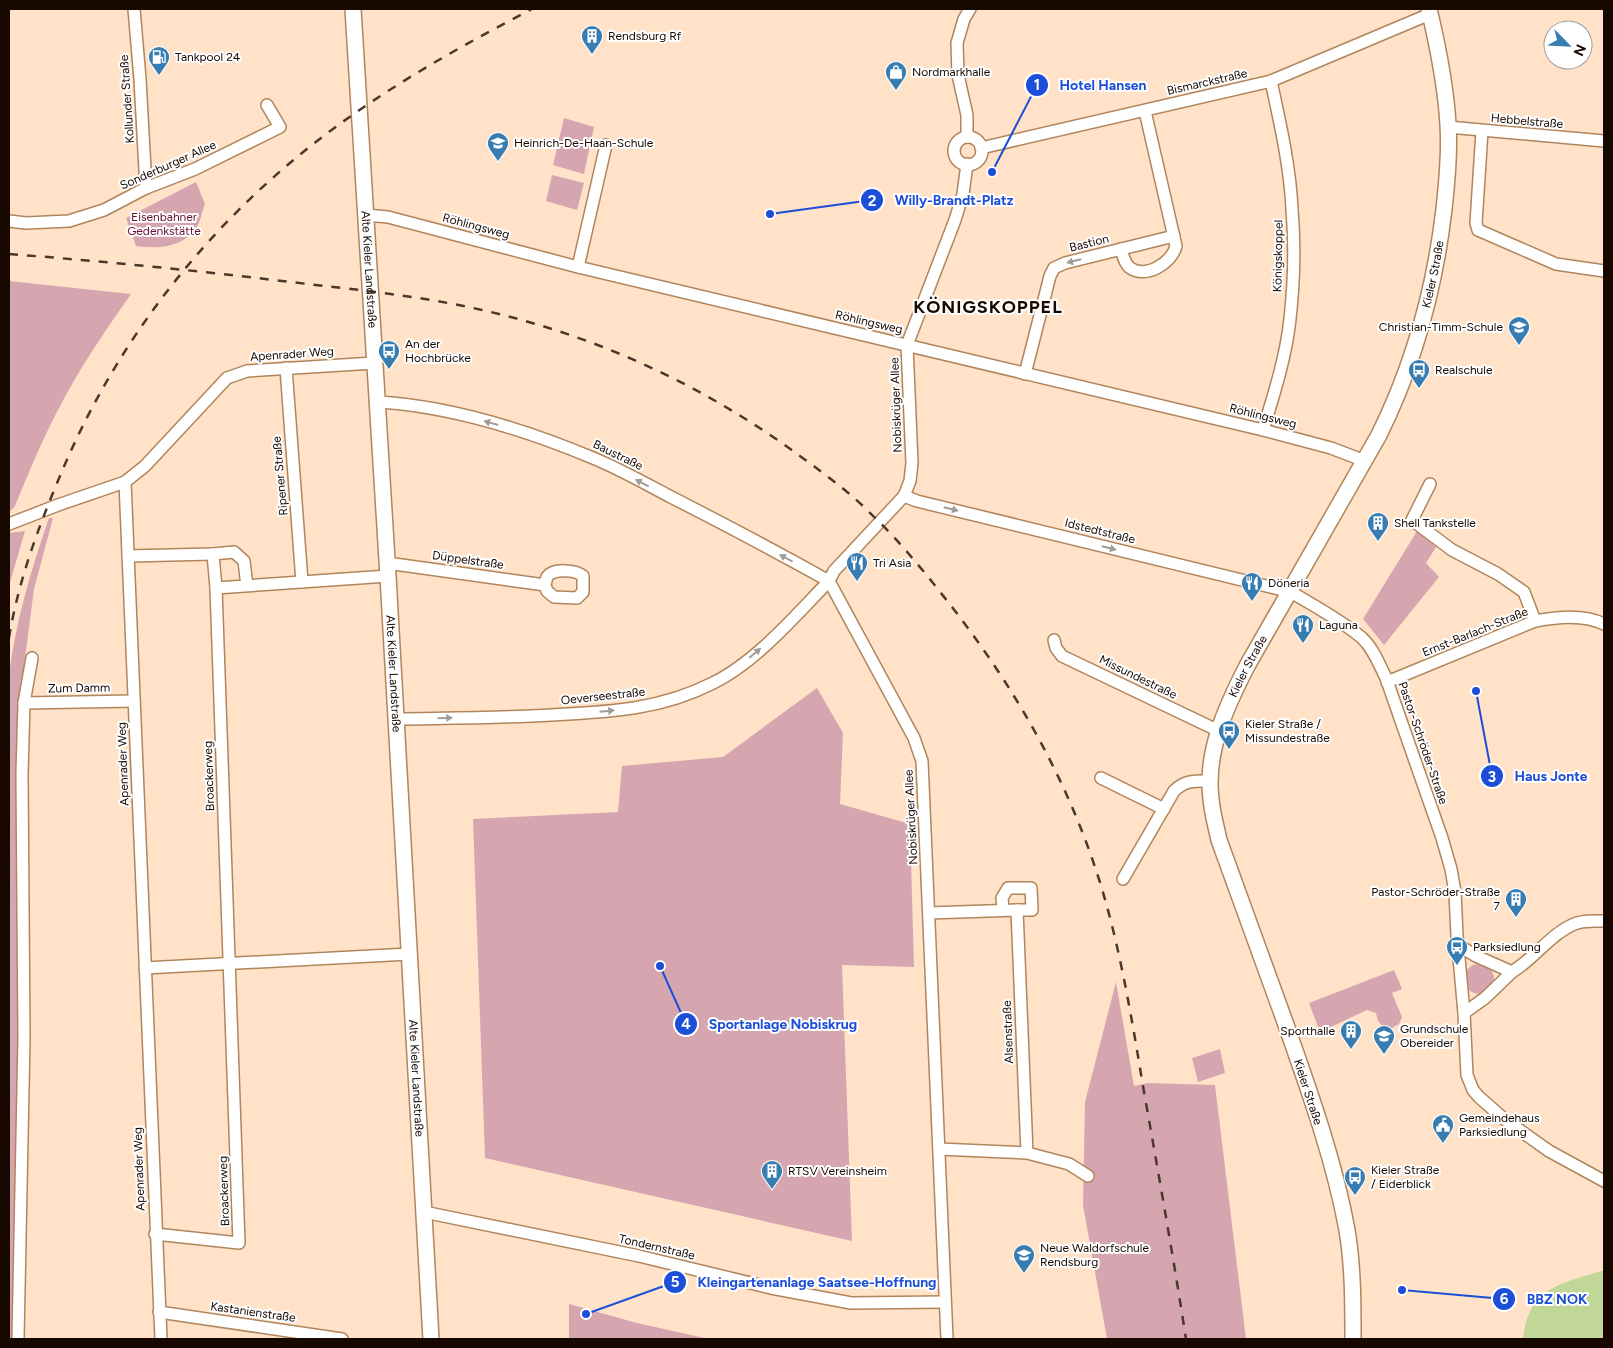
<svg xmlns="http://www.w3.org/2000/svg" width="1613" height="1348" font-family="Figtree,sans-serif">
<rect width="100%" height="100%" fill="#ffe2c8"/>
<g fill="#d6a6b0">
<polygon points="564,118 594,127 584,174 553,165"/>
<polygon points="552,175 584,183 577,210 546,201"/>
<path d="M196,182l9,22c-3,7 -5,20 -10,26 -15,18 -37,19 -59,16l-10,-28z"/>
<path d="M9,281l122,13c-26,37 -52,75 -73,116 -17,32 -30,65 -44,98l-5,3z"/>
<path d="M49,518h4l-19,71 -10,77 -6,78v305l-6,290h-3v-664c7,-55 22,-105 40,-157z"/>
<polygon points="25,531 9,586 9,533"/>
<polygon points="1417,531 1436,547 1426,563 1439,577 1384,645 1363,619"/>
<polygon points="817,688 843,733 840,804 910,824 914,967 842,965 852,1241 485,1158 473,819 618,812 622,766 723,757"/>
<circle cx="1479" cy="979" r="15"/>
<polygon points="1394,970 1402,989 1392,993 1402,1017 1399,1024 1392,1028 1383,1027 1378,1021 1376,1013 1367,1010 1320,1032 1309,1003"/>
<polygon points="1116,982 1134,1086 1148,1083 1215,1085 1246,1339 1107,1339 1083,1205 1085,1102"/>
<polygon points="1220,1049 1225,1073 1198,1082 1192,1058"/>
<polygon points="569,1304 637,1323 709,1339 569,1339"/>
</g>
<path fill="#c0d797" d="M1601,1271h3v68h-81c6,-52 35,-54 78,-68z"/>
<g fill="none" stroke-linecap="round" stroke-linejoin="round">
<g stroke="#b1855b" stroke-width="14">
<g id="street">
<polyline points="134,9 140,79 146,188"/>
<polyline points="1448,127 1604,141"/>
<polyline points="1482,131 1476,223 1478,230 1556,264 1604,271"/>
<polyline points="967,137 967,115 958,75 957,43 964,19 970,9"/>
<circle cx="968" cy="151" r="14"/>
<polyline points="981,148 1271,81 1430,14"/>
<polyline points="365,215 388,217 578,267 1263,430 1331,448 1365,461"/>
<polyline points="9,221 26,223 69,221 104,210 146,188 195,169 280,127 267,105"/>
<path d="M1121,249c2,7 3,13 8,18 16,13 43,-4 47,-21l-31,-135"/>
<polyline points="578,267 606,145"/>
<polyline points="286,368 302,582"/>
<polyline points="1025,374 1050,276 1054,268 1065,263 1174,236"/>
<path d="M377,402c74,4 149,28 216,56 27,11 53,26 78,39 53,27 106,55 158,84"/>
<path d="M1263,430c11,-36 23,-73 27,-111 4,-36 5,-74 2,-110 -2,-43 -12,-86 -21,-128"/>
<polyline points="1430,484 1412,520 1452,550 1498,574 1524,592 1535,621"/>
<path d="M904,496l13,5 374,91c23,14 50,28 71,46 11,10 17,26 24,40l56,160 9,31 4,23 2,44 7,77 3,62 6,15 6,7 25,22 45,32 55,30"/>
<polyline points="9,524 58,505 125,482"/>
<polyline points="128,556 213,554"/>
<path d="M387,563l158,22 2,6 7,6 23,1 6,-6v-16c-7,-6 -30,-8 -36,1 -1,2 -1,5 -2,8"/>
<polyline points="829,581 914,738 922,761 947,1339"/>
<polyline points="247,586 244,561 234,552 213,554 216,588 388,576"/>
<polyline points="1054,640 1056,648 1062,656 1219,731"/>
<path d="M1387,682l148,-61c22,-4 48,-7 69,3"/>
<polyline points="24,703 32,658"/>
<path d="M396,719c52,-1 103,-1 155,-4 58,-3 109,-5 162,-32 43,-21 83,-68 116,-102l5,-10 70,-75 6,-15 2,-18 -5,-118 48,-125 8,-26 4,-30"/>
<polyline points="1101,778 1164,809"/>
<path d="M1123,879l51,-88c11,-11 21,-10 36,-10"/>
<polyline points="1003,910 1002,898 1008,888 1031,888 1032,910 1017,910"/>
<polyline points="929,913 1017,910 1027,1153"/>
<polyline points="1458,945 1476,956 1512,972 1485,998 1464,1013"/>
<polyline points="145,968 409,954"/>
<path d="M1512,972c23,-14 40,-40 65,-49 9,-3 19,-2 27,-2"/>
<polyline points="939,1149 1027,1153 1069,1164 1088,1176"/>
<polyline points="424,1212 639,1256 771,1288 851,1303 944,1302"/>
<polyline points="155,1234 239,1243 216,588"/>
<polyline points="159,1312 342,1339"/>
<polyline points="18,1339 24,1038 22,774 24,703 134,701"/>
<polyline points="161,1339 125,482 145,466 227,378 247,371 374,363"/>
</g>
</g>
<g stroke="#b1855b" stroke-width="18">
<g id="secondary">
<path id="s1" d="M353,9l35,567 43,763"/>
<path id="s2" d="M1353,1339c0,-36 0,-73 -6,-109 -13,-71 -38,-140 -62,-208 -22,-60 -44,-121 -66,-182 -3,-14 -7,-28 -8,-41 -6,-47 15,-92 36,-133l132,-231c35,-71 56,-148 65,-226 3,-27 6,-56 4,-84 -2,-39 -10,-78 -19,-116"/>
</g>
</g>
<use href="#street" stroke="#fff" stroke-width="11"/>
<use href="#secondary" stroke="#fff" stroke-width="15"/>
<g stroke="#4a382c" stroke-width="2.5" stroke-dasharray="9 9" stroke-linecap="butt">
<path d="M9,254c91,7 182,16 273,27 67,8 134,14 200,29 111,25 214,72 307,138 27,20 55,39 79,63 31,29 58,63 84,96 66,85 119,179 150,282 19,64 30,131 41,197 15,85 30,169 43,253"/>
<path d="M9,638c9,-56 29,-110 51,-162 55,-133 146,-250 261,-338 65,-50 138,-91 211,-129"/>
</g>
</g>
<defs><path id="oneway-solid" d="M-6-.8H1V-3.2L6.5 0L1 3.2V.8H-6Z" transform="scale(1.25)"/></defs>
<g fill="#a29c99">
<use href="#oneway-solid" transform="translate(1074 261) rotate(166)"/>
<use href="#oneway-solid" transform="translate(491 423) rotate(-164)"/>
<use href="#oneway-solid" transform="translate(642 483) rotate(-153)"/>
<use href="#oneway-solid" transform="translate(951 509) rotate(14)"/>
<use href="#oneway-solid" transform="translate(1109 548) rotate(14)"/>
<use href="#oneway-solid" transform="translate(786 558) rotate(-152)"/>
<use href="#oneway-solid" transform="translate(755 653) rotate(-40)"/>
<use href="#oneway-solid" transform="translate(607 711) rotate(-5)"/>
<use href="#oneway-solid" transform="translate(445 718) rotate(-1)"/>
</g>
<defs>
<g id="building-pin" transform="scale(1.125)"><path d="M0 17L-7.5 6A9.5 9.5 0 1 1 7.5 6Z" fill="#377db2" stroke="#fff"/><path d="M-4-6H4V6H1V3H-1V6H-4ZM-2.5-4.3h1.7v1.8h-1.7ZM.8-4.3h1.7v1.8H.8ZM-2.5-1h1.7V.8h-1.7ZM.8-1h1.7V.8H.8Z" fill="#fff"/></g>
<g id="fuel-pin" transform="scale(1.125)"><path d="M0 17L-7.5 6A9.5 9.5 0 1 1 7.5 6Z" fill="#377db2" stroke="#fff"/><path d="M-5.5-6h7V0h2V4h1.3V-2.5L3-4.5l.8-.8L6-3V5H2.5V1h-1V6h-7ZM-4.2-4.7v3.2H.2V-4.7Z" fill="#fff"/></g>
<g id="shop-pin" transform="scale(1.125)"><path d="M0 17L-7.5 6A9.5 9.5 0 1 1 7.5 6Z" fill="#377db2" stroke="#fff"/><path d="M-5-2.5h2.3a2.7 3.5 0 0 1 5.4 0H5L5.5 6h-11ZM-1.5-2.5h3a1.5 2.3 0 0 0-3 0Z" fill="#fff"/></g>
<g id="school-pin" transform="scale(1.125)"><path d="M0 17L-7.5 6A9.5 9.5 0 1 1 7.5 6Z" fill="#377db2" stroke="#fff"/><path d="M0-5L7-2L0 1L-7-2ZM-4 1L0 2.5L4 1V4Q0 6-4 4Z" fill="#fff"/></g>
<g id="bus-pin" transform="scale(1.125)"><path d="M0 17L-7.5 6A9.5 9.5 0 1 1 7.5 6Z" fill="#377db2" stroke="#fff"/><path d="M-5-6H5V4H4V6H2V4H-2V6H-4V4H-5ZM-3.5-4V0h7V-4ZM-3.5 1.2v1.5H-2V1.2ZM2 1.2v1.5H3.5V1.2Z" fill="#fff"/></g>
<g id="restaurant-pin" transform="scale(1.125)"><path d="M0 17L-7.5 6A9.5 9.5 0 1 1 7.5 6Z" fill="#377db2" stroke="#fff"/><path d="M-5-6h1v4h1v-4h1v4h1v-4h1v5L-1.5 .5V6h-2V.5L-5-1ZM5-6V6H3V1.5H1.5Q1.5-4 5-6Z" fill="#fff"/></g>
<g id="civic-pin" transform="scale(1.125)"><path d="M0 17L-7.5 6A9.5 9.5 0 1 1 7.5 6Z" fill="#377db2" stroke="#fff"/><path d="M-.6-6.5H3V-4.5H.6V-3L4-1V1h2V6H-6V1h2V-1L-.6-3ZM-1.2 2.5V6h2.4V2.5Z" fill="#fff"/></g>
</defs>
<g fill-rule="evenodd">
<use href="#building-pin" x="592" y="36"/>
<use href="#fuel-pin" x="159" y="57"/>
<use href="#shop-pin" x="896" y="72"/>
<use href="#school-pin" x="498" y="143"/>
<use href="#school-pin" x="1519" y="327"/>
<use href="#bus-pin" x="389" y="351"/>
<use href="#bus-pin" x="1419" y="370"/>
<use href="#building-pin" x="1378" y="523"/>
<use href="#restaurant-pin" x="857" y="563"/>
<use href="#restaurant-pin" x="1252" y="583"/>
<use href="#restaurant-pin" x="1303" y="625"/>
<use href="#bus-pin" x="1229" y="731"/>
<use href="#building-pin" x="1516" y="899"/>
<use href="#bus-pin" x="1457" y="947"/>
<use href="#building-pin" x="1351" y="1031"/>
<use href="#school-pin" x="1384" y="1036"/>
<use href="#civic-pin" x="1443" y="1125"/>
<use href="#building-pin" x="772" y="1171"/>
<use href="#bus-pin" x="1355" y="1177"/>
<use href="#school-pin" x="1024" y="1255"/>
</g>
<g text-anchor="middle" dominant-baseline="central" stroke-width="4" stroke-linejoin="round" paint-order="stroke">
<g font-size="12" fill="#170800" stroke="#fff" text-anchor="start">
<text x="608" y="36">Rendsburg Rf</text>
<text x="175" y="57">Tankpool 24</text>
<text x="912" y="72">Nordmarkhalle</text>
<text x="514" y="143">Heinrich-De-Haan-Schule</text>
<text x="1503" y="327" text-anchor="end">Christian-Timm-Schule</text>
<text x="405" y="344">An der<tspan x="405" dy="14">Hochbrücke</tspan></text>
<text x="1435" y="370">Realschule</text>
<text x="1394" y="523">Shell Tankstelle</text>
<text x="873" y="563">Tri Asia</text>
<text x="1268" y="583">Döneria</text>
<text x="1319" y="625">Laguna</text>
<text x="1245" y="724">Kieler Straße /<tspan x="1245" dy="14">Missundestraße</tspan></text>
<text x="1500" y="892" text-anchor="end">Pastor-Schröder-Straße<tspan x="1500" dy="14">7</tspan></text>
<text x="1473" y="947">Parksiedlung</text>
<text x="1400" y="1029">Grundschule<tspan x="1400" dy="14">Obereider</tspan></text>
<text x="1335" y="1031" text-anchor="end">Sporthalle</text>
<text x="1459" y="1118">Gemeindehaus<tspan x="1459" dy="14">Parksiedlung</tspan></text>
<text x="1371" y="1170">Kieler Straße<tspan x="1371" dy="14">/ Eiderblick</tspan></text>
<text x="788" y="1171">RTSV Vereinsheim</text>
<text x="1040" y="1248">Neue Waldorfschule<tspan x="1040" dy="14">Rendsburg</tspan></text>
</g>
<g font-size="12" fill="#170800" stroke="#fff">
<text transform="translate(1207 82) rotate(-13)">Bismarckstraße</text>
<text transform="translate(127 99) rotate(-94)">Kollunder Straße</text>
<text transform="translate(1527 121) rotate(5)">Hebbelstraße</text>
<text transform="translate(168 165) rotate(-24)">Sonderburger Allee</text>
<text transform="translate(476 226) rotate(15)">Röhlingsweg</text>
<text transform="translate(1089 243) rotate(-14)">Bastion</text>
<text transform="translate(1278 256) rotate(-89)">Königskoppel</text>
<text stroke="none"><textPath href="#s1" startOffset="261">Alte Kieler Landstraße</textPath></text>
<text stroke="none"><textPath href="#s2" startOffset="1138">Kieler Straße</textPath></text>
<text transform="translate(869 322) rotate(13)">Röhlingsweg</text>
<text transform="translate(292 354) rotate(-4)">Apenrader Weg</text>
<text transform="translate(896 405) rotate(-92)">Nobiskrüger Allee</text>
<text transform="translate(1263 416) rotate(14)">Röhlingsweg</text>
<text transform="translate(618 455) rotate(26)">Baustraße</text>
<text transform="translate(280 476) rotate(-95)">Ripener Straße</text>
<text transform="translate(1100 531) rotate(14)">Idstedtstraße</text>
<text transform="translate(468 560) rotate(8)">Düppelstraße</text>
<text transform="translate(1475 632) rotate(-22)">Ernst-Barlach-Straße</text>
<text stroke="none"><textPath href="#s2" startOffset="702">Kieler Straße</textPath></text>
<text stroke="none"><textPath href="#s1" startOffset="666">Alte Kieler Landstraße</textPath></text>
<text transform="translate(1138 677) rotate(26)">Missundestraße</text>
<text transform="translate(79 688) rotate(-1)">Zum Damm</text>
<text transform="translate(603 696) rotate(-6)">Oeverseestraße</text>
<text transform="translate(1423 743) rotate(71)">Pastor-Schröder-Straße</text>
<text transform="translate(123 764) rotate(-92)">Apenrader Weg</text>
<text transform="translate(209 776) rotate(-92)">Broackerweg</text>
<text transform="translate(911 817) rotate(-93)">Nobiskrüger Allee</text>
<text transform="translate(1008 1032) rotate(-92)">Alsenstraße</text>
<text stroke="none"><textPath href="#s1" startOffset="1071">Alte Kieler Landstraße</textPath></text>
<text transform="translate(1308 1092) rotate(72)">Kieler Straße</text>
<text transform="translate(139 1169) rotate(-92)">Apenrader Weg</text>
<text transform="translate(224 1191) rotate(-92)">Broackerweg</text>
<text transform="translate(657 1247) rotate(13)">Tondernstraße</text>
<text transform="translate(253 1312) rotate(8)">Kastanienstraße</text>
</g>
<g font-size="12" fill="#630f2f" stroke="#fff">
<text x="164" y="217">Eisenbahner<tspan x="164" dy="14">Gedenkstätte</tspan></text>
</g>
<g font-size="18" font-weight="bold" letter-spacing="1" fill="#170800" stroke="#fff">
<text x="988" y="307">KÖNIGSKOPPEL</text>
</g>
</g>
<path fill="none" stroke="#1d4ed8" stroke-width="2" d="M992 172L1037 85M770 214L872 200M1476 691L1492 776M660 966L686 1024M586 1314L675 1282M1402 1290L1504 1299"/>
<g fill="#1d4ed8" stroke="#fff" stroke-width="2">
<circle cx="992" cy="172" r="5"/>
<circle cx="770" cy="214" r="5"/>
<circle cx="1476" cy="691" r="5"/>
<circle cx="660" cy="966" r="5"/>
<circle cx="586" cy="1314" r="5"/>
<circle cx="1402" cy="1290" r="5"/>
<circle cx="1037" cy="85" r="12"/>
<circle cx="872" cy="200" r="12"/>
<circle cx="1492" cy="776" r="12"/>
<circle cx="686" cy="1024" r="12"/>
<circle cx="675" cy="1282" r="12"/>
<circle cx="1504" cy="1299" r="12"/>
</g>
<g font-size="15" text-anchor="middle" font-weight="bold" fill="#fff">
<text x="1037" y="90">1</text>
<text x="872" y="206">2</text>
<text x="1492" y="782">3</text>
<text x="686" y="1029">4</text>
<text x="675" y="1287">5</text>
<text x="1504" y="1304">6</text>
</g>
<g font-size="14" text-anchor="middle" font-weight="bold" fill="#1d4ed8" stroke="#fff" stroke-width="4" stroke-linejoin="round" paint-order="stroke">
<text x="1103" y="90">Hotel Hansen</text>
<text x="954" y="205">Willy-Brandt-Platz</text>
<text x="1551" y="781">Haus Jonte</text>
<text x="783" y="1029">Sportanlage Nobiskrug</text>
<text x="817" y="1287">Kleingartenanlage Saatsee-Hoffnung</text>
<text x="1557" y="1304">BBZ NOK</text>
</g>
<rect width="1613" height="1348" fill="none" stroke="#170800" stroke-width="20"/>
<g transform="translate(1568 45) rotate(114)"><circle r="24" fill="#ffffff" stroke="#a29c99"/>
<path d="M0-4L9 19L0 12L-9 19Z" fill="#377db2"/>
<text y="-8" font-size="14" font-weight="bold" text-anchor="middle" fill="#170800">N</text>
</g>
</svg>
